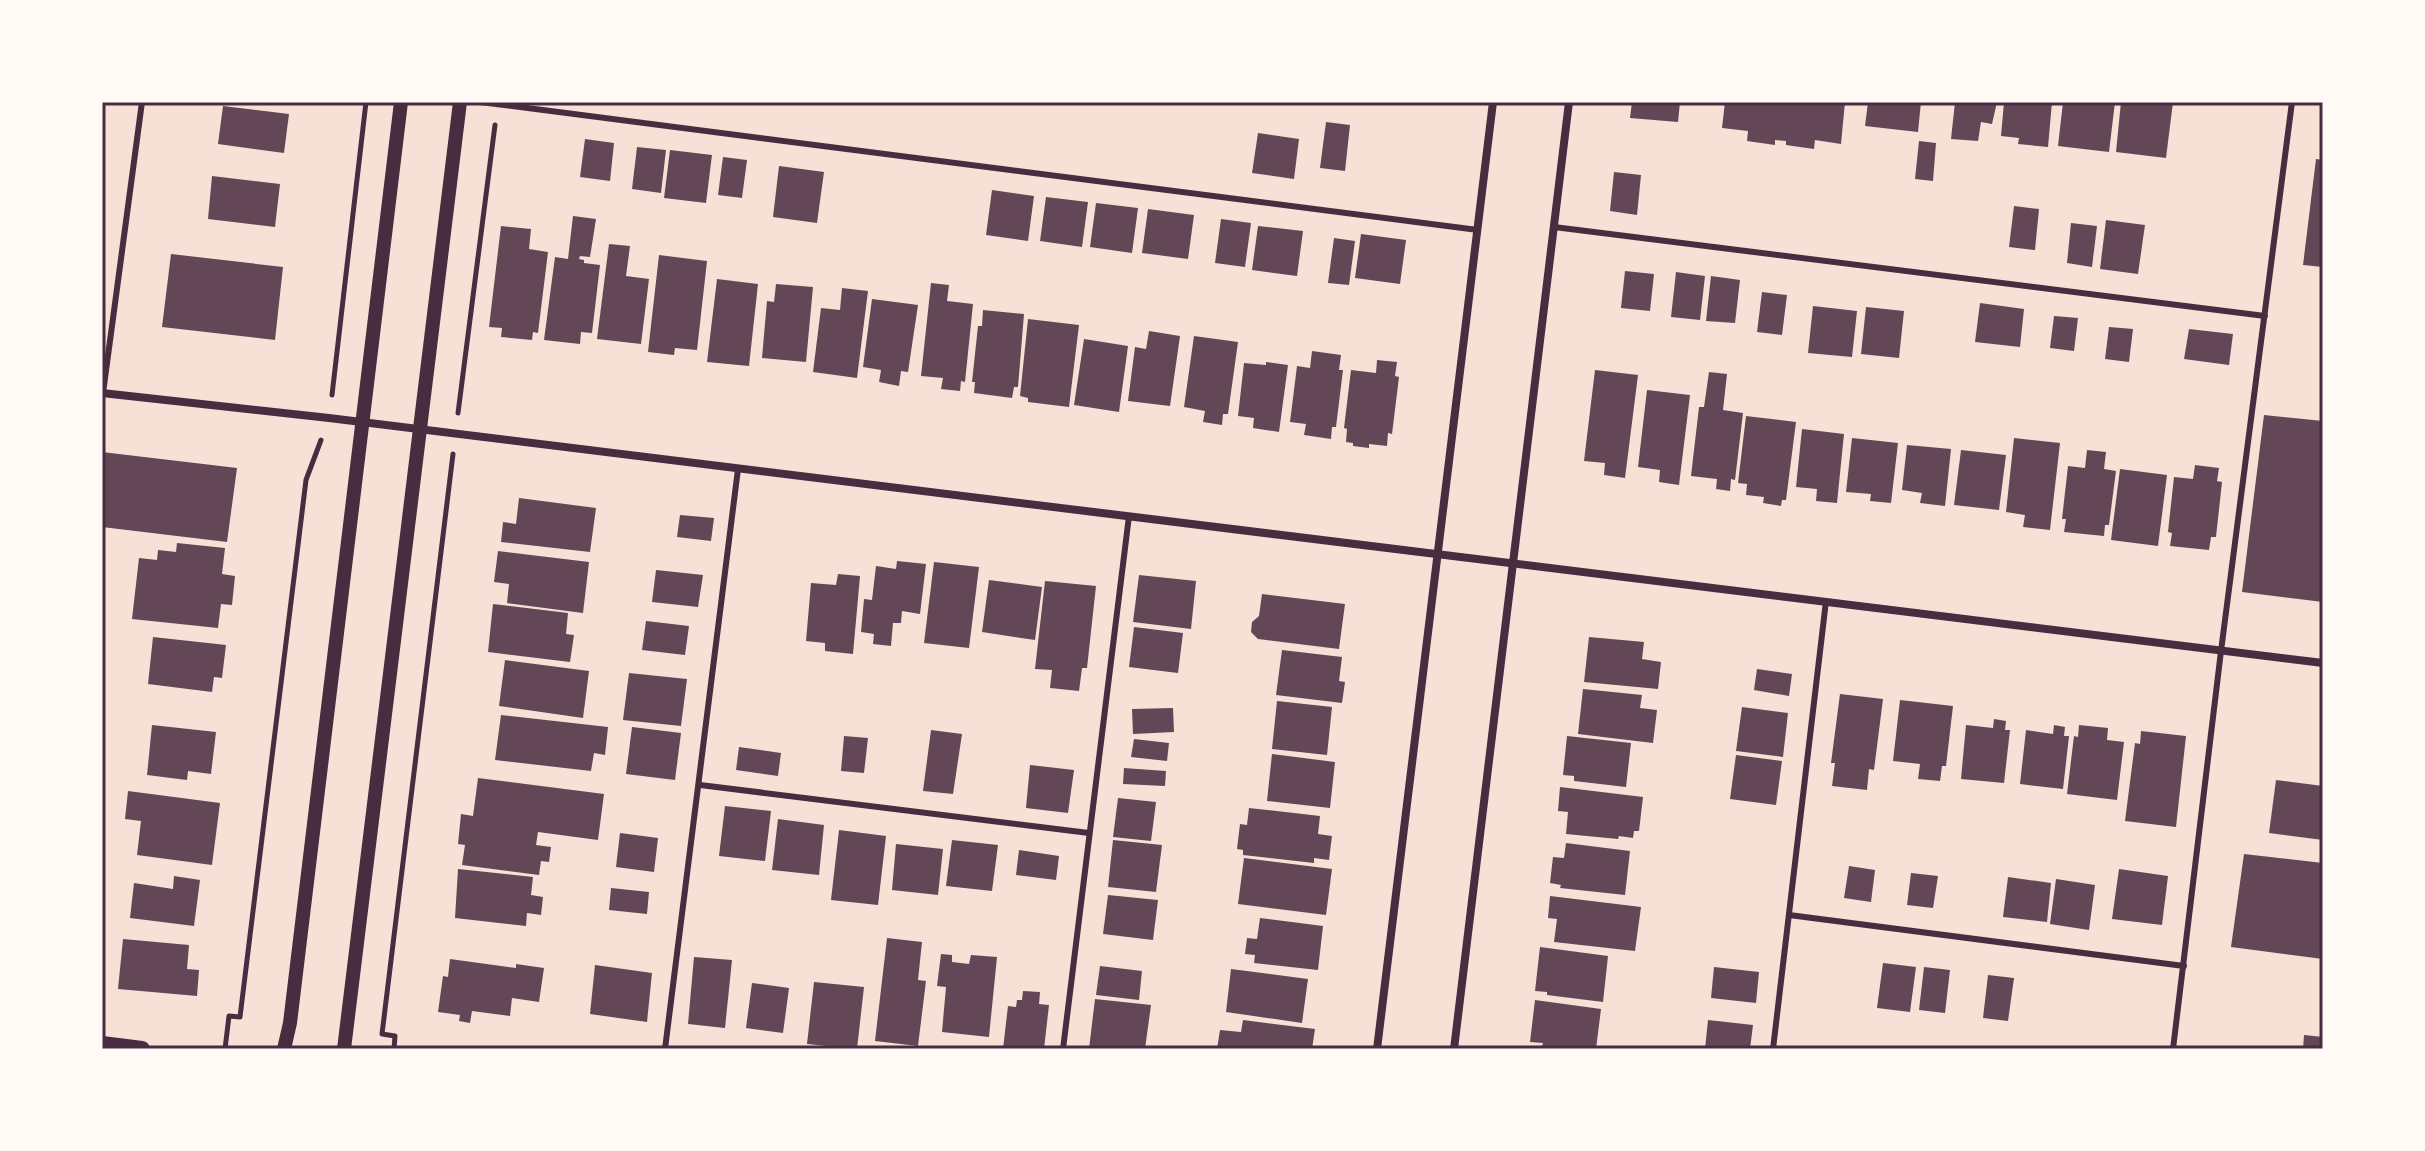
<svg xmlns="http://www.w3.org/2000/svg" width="2425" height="1151" font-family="'PT Sans',sans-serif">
<rect width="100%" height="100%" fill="#f7e1d7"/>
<g fill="#644757">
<polygon points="1632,102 1680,102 1678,122 1630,118"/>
<polygon points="1725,102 1845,102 1841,144 1815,140 1814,149 1786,145 1786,141 1775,140 1775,145 1747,141 1748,131 1722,128"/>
<polygon points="1868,102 1921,102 1918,132 1865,126"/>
<polygon points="1955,102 1997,102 1992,124 1981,122 1978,141 1951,139"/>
<polygon points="2004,102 2052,102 2048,147 2018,144 2019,138 2001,136"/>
<polygon points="2063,102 2115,102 2109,152 2058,146"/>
<polygon points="2121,102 2173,102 2166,158 2116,152"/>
<polygon points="223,106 289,114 284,153 218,144"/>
<polygon points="1326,122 1350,125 1345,171 1320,168"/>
<polygon points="1258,133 1299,139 1294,179 1252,173"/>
<polygon points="585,139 614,143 610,181 580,177"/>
<polygon points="1919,141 1936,143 1933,181 1915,179"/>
<polygon points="637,147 666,150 661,193 632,189"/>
<polygon points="670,150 712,155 706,203 664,198"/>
<polygon points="723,157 747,160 742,198 718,195"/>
<polygon points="2316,159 2323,160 2323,267 2303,265"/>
<polygon points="779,166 824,172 817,223 773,217"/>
<polygon points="1614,172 1641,175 1637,215 1610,211"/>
<polygon points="212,176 280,184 275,227 208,219"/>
<polygon points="992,190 1034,196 1028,241 986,235"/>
<polygon points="1046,197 1088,202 1082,247 1040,241"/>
<polygon points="1096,203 1138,208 1132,253 1090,247"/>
<polygon points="2014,206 2039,209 2035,250 2009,247"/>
<polygon points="1148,209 1194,215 1188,259 1142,253"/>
<polygon points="573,216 596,219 590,257 580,256 579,259 584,260 584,263 600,265 592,333 581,332 580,344 544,340 555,257 568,259"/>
<polygon points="1221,219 1251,223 1245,267 1215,263"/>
<polygon points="2106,220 2145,225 2138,274 2100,269"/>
<polygon points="2071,223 2097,226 2092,267 2067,263"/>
<polygon points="501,226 531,229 529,249 548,252 538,333 533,332 532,340 501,337 502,328 489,327"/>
<polygon points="1258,226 1303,231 1297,276 1252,270"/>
<polygon points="1361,234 1406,240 1400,284 1355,278"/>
<polygon points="1334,238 1355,241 1349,285 1328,283"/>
<polygon points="609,244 630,246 626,276 649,279 641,344 597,339"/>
<polygon points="171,254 283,267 275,340 162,327"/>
<polygon points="659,255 707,261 697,350 675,348 674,355 648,352"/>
<polygon points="1625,271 1654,274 1650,311 1621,308"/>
<polygon points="1676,272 1705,276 1700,320 1671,317"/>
<polygon points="1711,276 1740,280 1735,323 1706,321"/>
<polygon points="717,279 758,284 749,366 707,362"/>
<polygon points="931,283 949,285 947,301 973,304 965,382 961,381 960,391 941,389 943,378 921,376"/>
<polygon points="776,284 813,287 806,362 762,358 767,301 774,302"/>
<polygon points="842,288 868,291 857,378 813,372 821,308 840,310"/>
<polygon points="1762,292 1787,295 1782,335 1757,332"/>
<polygon points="872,299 918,305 908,372 901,371 899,386 879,382 881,370 863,367"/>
<polygon points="1980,303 2024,309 2020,347 1975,342"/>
<polygon points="1813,306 1857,311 1852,357 1808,353"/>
<polygon points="1866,307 1904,311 1899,358 1861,354"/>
<polygon points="983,310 1024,314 1018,387 1014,387 1012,398 974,393 975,382 972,382 978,326 982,326"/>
<polygon points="2054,316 2078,318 2074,351 2050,348"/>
<polygon points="1028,319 1079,325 1069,407 1028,402 1028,398 1020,396"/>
<polygon points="2109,327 2133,329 2129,362 2105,359"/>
<polygon points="2189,329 2233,334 2229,365 2184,359"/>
<polygon points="1149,331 1180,336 1170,406 1128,401 1135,347 1146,349"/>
<polygon points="1194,336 1238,342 1228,414 1223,414 1222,425 1203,422 1205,411 1184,407"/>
<polygon points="1084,339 1128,346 1119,412 1074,405"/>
<polygon points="1312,351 1341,355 1339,370 1343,370 1336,427 1332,427 1331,439 1304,435 1306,424 1290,422 1297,366 1310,368"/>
<polygon points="1377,360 1397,362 1395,376 1399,377 1392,434 1388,433 1387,446 1369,444 1369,448 1353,446 1353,443 1346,442 1347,429 1344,428 1351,370 1376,373"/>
<polygon points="1266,362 1288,365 1279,432 1253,428 1254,418 1238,416 1244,363 1266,365"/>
<polygon points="1595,370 1638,375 1625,478 1604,475 1605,463 1584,461"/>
<polygon points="1709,372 1727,374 1723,410 1743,413 1735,480 1731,479 1730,491 1716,489 1717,479 1691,476 1699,407 1704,407"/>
<polygon points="1647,390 1690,395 1679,485 1659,482 1660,470 1638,467"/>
<polygon points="2264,415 2323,421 2323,602 2242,592"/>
<polygon points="1746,416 1796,422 1786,500 1782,500 1781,506 1763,503 1764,497 1746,495 1747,484 1738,483"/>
<polygon points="1802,429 1844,434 1837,503 1816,501 1817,489 1796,487"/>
<polygon points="1852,438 1898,443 1891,503 1870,501 1871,494 1846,492"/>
<polygon points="2014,438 2060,443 2050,530 2023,527 2025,515 2006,512"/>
<polygon points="1907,445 1951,449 1945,506 1920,503 1922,493 1902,490"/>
<polygon points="1961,450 2006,455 1999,510 1954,505"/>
<polygon points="2087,450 2106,452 2104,469 2116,471 2109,525 2105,525 2104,536 2064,532 2066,519 2062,519 2068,466 2085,468"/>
<polygon points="102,452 237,468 227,542 102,527"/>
<polygon points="2195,465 2219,468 2217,481 2222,482 2216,537 2211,537 2209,550 2170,546 2172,533 2168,532 2174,477 2193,479"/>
<polygon points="2120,469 2167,475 2158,546 2111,540"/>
<polygon points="519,498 596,508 590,552 501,542 503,522 516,524"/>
<polygon points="680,515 714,518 711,541 677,537"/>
<polygon points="177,543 225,548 222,574 235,576 232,605 221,604 218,628 132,619 139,558 157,560 158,550 176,552"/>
<polygon points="498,551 589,562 583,613 507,603 509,584 494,582"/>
<polygon points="897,561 926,564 920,614 902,611 901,623 893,623 891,646 873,644 874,634 861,632 864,599 872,600 876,566 896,569"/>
<polygon points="934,562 979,567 969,648 924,643"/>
<polygon points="656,570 703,575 698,607 652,602"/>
<polygon points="838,574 860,576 853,654 825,651 825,643 806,641 811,583 836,585"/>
<polygon points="1139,575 1196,581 1191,629 1133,622"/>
<polygon points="989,580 1042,587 1035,640 982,632"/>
<polygon points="1045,581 1096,586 1087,668 1082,668 1079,691 1050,688 1052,670 1035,669"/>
<polygon points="1262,594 1345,604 1339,649 1258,639 1251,632 1252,622 1259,616"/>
<polygon points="493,604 568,613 566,634 574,635 570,662 488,652"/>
<polygon points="646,621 689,626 685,655 642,650"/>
<polygon points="1134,627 1183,633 1178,673 1129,667"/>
<polygon points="153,637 226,645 222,678 214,677 212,692 148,684"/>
<polygon points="1589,637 1644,642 1642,659 1661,662 1658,689 1584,682"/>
<polygon points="1282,650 1342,657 1339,681 1345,682 1342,703 1276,695"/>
<polygon points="505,660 589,671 583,718 499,706"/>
<polygon points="1757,669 1792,674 1789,696 1754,690"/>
<polygon points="629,673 687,679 681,726 623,720"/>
<polygon points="1583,689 1642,695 1640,708 1657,710 1653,743 1578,734"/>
<polygon points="1840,694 1883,699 1874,770 1869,769 1867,790 1832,786 1835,763 1831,763"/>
<polygon points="1900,700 1953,706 1946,766 1942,766 1940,781 1918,779 1920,764 1893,761"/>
<polygon points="1277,701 1332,707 1327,755 1272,749"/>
<polygon points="1742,707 1788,713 1783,757 1736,751"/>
<polygon points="1173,708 1174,732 1133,734 1132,709"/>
<polygon points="501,715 608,727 605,755 594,753 591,771 495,760"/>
<polygon points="1994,719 2006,721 2005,730 2010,730 2004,783 1961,779 1966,725 1993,728"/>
<polygon points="152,725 216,732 211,774 188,771 187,780 147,775"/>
<polygon points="2054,725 2065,727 2064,736 2069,736 2063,789 2020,784 2026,730 2053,734"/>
<polygon points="2079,725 2108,728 2107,740 2124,742 2117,800 2067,794 2074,736 2078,737"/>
<polygon points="632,727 681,733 675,780 626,774"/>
<polygon points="931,730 962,734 953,794 923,791"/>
<polygon points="2141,731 2186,736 2176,827 2125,821 2135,743 2140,744"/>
<polygon points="844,736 868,738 864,773 841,771"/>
<polygon points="1567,736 1631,743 1626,787 1574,781 1574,776 1563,775"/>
<polygon points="1134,739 1169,743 1167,761 1131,757"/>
<polygon points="739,747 781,753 778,776 736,770"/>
<polygon points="1272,754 1335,762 1330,808 1267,801"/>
<polygon points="1736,755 1782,761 1776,805 1730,799"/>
<polygon points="1030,765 1074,770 1068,813 1026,808"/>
<polygon points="1124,768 1166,771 1165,786 1123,784"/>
<polygon points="478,778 604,794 598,840 538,832 536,845 551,847 549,862 541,861 539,875 462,865 465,845 458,844 461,814 473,816"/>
<polygon points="2276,780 2323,786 2323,840 2269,833"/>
<polygon points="1560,787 1643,797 1639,831 1634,831 1633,838 1619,836 1618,839 1566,834 1568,812 1558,811"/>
<polygon points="128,791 220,803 212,865 137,855 141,821 125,819"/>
<polygon points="1118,798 1156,802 1151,841 1113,837"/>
<polygon points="725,806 771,811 765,861 719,856"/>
<polygon points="1249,808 1320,816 1318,834 1332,836 1329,860 1314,858 1314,863 1243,855 1243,850 1237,849 1240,824 1247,825"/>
<polygon points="778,819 824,825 819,875 772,870"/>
<polygon points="839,830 886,836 878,905 831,900"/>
<polygon points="620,833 658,838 654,872 616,867"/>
<polygon points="952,840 998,845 992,891 946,886"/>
<polygon points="1113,840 1162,845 1156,892 1108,887"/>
<polygon points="1566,843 1630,851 1625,895 1560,888 1561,885 1550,883 1553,857 1564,858"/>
<polygon points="896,844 943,849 938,895 892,890"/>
<polygon points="1019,850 1059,856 1056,880 1016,875"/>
<polygon points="2244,854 2323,863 2323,959 2231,947"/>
<polygon points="1244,858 1332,869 1326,915 1238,904"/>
<polygon points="1849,866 1875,870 1871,902 1844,898"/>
<polygon points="458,869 533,877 531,895 543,897 541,915 527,913 526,926 455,918"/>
<polygon points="2119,869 2168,876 2162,925 2112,919"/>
<polygon points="1911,873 1938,876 1933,908 1907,905"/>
<polygon points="174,876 200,880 194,926 130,918 134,883 173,889"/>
<polygon points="2008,877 2051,883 2047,922 2003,917"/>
<polygon points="2056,879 2095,885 2089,930 2050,924"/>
<polygon points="611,888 649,892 647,914 609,910"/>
<polygon points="1108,895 1158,900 1153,940 1103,934"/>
<polygon points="1550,896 1641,907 1635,951 1554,942 1557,919 1548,918"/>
<polygon points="1260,918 1323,926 1318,970 1254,963 1255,955 1245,954 1247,938 1257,939"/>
<polygon points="887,938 922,942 918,980 926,981 918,1046 875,1041"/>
<polygon points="123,939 189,945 187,969 199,970 197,996 118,989"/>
<polygon points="1540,947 1608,956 1603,1002 1547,995 1547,992 1535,991"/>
<polygon points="941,954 952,955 952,962 969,964 971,955 997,957 989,1037 942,1032 946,987 937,986"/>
<polygon points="694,957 732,960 725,1028 688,1024"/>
<polygon points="450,959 516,968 516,964 544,968 539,1002 512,998 510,1016 472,1011 470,1023 459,1021 460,1015 438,1012 443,976 448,977"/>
<polygon points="1883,963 1916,967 1910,1012 1877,1008"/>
<polygon points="595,965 652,973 647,1022 590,1014"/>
<polygon points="1100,966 1142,971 1139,1000 1096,995"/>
<polygon points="1714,967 1759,972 1756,1003 1711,998"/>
<polygon points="1924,967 1950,970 1945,1013 1919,1010"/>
<polygon points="1231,969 1308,979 1302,1023 1226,1012"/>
<polygon points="1988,975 2014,978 2008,1021 1983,1018"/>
<polygon points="814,982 864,987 857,1049 807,1044"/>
<polygon points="752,983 789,988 783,1033 746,1028"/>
<polygon points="1023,991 1040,992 1039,1004 1049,1005 1044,1049 1003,1049 1008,1006 1016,1007 1017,1000 1022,1000"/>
<polygon points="1095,999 1151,1005 1145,1049 1089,1049"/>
<polygon points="1535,1000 1601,1009 1596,1049 1563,1049 1542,1046 1543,1043 1530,1042"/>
<polygon points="1243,1020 1315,1029 1312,1049 1217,1049 1220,1030 1241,1032"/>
<polygon points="1708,1020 1753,1025 1750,1049 1705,1049"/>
<polygon points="2304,1035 2323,1037 2323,1049 2303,1049"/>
</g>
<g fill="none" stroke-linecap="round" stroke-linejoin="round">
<g stroke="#4a2c40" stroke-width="5">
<polyline points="332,395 366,102"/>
<polyline points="458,413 495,125"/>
<polyline points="225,1049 229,1016 240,1017 306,480 321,440"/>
<polyline points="394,1049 395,1036 382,1034 453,454"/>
</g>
<g stroke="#4a2c40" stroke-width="6">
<polyline points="480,102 1478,230"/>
<polyline points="1554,227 2265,316"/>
<polyline points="103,393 142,102"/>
<polyline points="700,785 1089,833"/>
<polyline points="1789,915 2184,966"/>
<polyline points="665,1049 738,469"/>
<polyline points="1063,1049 1129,516"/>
<polyline points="1773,1049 1826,601"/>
<polyline points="2173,1049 2221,651 2292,102"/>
</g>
<g stroke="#4a2c40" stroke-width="8">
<polyline points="102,393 329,418 2323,663"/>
<polyline points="1377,1049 1493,102"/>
<polyline points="1454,1049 1569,102"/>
</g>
<g stroke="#4a2c40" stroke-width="14">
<polyline points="284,1049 290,1023 401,102"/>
<polyline points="344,1049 460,102"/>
</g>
<polyline stroke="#4a2c40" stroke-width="16" points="102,1044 142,1049"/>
</g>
<rect width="2425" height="1151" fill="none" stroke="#fffaf5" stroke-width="208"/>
<rect x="104" y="104" width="2217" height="943" fill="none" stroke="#4a2c40" stroke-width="3"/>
</svg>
